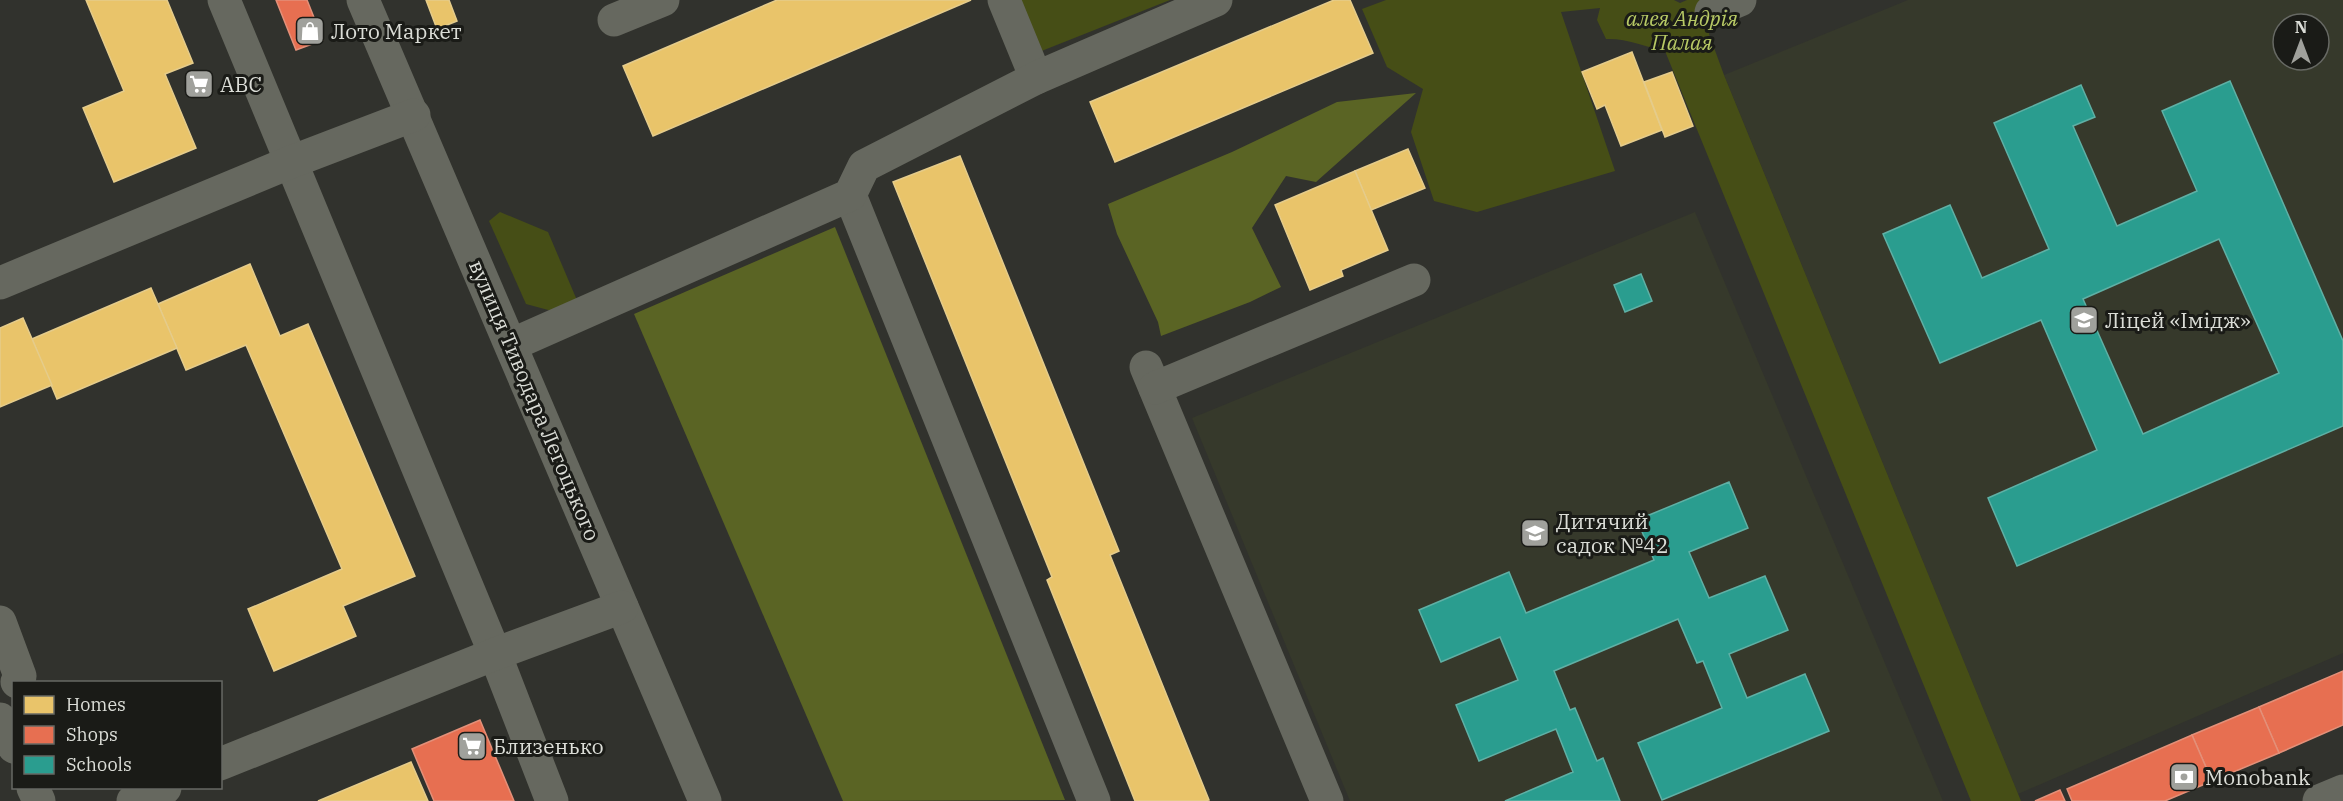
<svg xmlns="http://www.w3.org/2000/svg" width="2343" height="801" font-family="'IBM Plex Serif',serif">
<rect width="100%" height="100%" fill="#31322d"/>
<g fill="#36392b" fill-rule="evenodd">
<path d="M1908,0h435v653l-325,141 -294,-719zM2283,24h36v36h-36z"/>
<polygon points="1695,212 1943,801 1350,801 1192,418"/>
</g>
<g fill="#464e16">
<polygon points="1013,0 1170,0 1034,54"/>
<path d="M1386,0h288l6,3 7,-3h19l8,19 -5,15 15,41 297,726h-50l-306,-750c-20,-4 -39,-13 -59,-12l-9,-19 3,-12 -39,4 54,159 -138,41 -43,-11 -23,-69 12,-43 -36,-22 -25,-58z"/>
<polygon points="500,212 548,232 579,305 552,311 526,304 489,221"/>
</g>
<g fill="#5a6424">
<polygon points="1416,93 1316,182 1286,176 1252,228 1281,287 1250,302 1161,336 1158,322 1117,234 1108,204 1232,152 1337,102"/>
<polygon points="835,227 1065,800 843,801 634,314"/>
</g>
<g fill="#e9c46a" stroke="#e5cc8b" stroke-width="1.5">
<polygon points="86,0 167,0 193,63 165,74 196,148 114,182 83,108 124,91"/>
<polygon points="426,0 449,0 457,21 437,29"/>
<polygon points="777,0 971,0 653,136 623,66"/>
<polygon points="1334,0 1350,0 1373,53 1115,162 1090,102"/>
<polygon points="1632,52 1662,130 1621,146 1605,105 1597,109 1582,72"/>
<polygon points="1672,72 1693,126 1665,137 1644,82"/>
<polygon points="1408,149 1425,188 1371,210 1355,171"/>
<polygon points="960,156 1119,551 1110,555 1209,800 1205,801 1135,801 1047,580 1052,577 893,182"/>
<polygon points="1355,171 1388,250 1341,270 1343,276 1310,290 1275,205"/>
<polygon points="250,264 280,336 308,324 415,576 343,606 356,636 274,671 248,609 342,569 246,345 186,370 158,304"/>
<polygon points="151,288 177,348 57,399 32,339"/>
<polygon points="23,318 52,385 0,407 0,328"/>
<polygon points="411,762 428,801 318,801"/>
</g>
<g fill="#e76f51" stroke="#e39079" stroke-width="1.5">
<polygon points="276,0 307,0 323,40 296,50"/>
<polygon points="2343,671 2343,725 2279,753 2259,707"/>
<polygon points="2259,707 2279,753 2212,781 2192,735"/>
<polygon points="480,720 514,801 434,801 412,749"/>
<polygon points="2192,735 2212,781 2165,801 2072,801 2067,789"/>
<polygon points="2060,790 2065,801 2035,801"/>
</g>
<g fill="#2a9d8f" stroke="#5fb0a5" stroke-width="1.5" fill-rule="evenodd">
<path d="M2230,81l113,260v85l-326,140 -29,-68 109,-48 -56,-130 -101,43 -57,-129 67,-29 32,73 67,-29 -55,-126 87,-38 14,32 -22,9 44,100 80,-35 -35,-80zM2219,239l60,134 -136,61 -60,-135z"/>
<polygon points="1641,274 1652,301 1625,312 1614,285"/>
<polygon points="1729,482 1748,528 1689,552 1709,598 1765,576 1788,630 1729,654 1747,698 1805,674 1829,731 1662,800 1638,743 1722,708 1703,661 1697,663 1678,619 1554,671 1570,710 1575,708 1597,761 1603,758 1620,801 1505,801 1573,772 1556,729 1479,761 1456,705 1518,680 1500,637 1441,662 1419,610 1509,572 1526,613 1654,560 1637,520"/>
</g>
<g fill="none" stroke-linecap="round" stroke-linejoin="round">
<g stroke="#66685f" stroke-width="33">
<polyline points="224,0 495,654 552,801"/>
<polyline points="363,0 705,801"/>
<polyline points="1004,0 1036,78"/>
<polyline points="1711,12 1740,0"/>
<polyline points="614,20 663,0"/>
<polyline points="850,195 1094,801"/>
<polyline points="0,283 291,162 414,115"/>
<polyline points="511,345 850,195 864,166 1036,78 1216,0"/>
<polyline points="1146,367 1327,801"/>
<polyline points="1155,388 1414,280"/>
<polyline points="0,622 20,676 17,682"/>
<polyline points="0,719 14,747"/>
<polyline points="220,764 495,654 622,607"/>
<polyline points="33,788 39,801"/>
<polyline points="133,801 165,788"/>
<polyline points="2319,801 2343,791"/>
</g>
</g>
<defs>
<g id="shop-square" transform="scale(1.5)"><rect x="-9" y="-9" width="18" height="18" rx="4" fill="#a0a19c" stroke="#1a1b17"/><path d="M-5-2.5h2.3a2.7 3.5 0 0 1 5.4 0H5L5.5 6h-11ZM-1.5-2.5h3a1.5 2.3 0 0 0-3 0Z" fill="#fff"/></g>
<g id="supermarket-square" transform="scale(1.5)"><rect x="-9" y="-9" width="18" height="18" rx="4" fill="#a0a19c" stroke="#1a1b17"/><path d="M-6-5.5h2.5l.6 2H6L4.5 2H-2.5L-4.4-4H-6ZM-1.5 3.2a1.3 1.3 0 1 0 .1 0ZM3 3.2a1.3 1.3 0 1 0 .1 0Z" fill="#fff"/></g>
<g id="school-square" transform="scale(1.5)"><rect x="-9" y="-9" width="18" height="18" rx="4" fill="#a0a19c" stroke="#1a1b17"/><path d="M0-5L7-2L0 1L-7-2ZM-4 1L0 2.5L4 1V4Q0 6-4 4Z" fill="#fff"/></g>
<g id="bank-square" transform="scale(1.5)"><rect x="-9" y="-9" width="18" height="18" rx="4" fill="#a0a19c" stroke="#1a1b17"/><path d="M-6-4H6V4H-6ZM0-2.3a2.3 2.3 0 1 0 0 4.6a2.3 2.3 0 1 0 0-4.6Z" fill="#fff"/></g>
</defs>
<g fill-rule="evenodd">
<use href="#shop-square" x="310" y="31"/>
<use href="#supermarket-square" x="199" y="84"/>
<use href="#school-square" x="2084" y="320"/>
<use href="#school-square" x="1535" y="533"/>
<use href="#supermarket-square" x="472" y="746"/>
<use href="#bank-square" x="2184" y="777"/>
</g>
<g text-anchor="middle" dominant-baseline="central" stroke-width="6" stroke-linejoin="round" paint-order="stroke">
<g font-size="21" font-style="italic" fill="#b7c965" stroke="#1a1b17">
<text x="1682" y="18">алея Андрія<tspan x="1682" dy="24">Палая</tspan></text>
</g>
<g font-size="21" fill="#dbddd7" stroke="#1a1b17" text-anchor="start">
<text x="331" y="31">Лото Маркет</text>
<text x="220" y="84">ABC</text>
<text x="2105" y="320">Ліцей «Імідж»</text>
<text x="1556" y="521">Дитячий<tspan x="1556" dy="24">садок №42</tspan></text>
<text x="493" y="746">Близенько</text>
<text x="2205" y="777">Monobank</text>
</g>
<g font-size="21" fill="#dbddd7" stroke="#1a1b17">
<text transform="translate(535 400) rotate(67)">вулиця Тиводара Легоцького</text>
</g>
</g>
<rect x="12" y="681" width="210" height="108" fill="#1a1b17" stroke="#676964" stroke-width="1.5"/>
<rect x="24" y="696" width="30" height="18" fill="#e9c46a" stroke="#676964" stroke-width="1.5"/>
<text x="66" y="711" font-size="18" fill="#dbddd7">Homes</text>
<rect x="24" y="726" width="30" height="18" fill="#e76f51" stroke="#676964" stroke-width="1.5"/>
<text x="66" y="741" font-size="18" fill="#dbddd7">Shops</text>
<rect x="24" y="756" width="30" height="18" fill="#2a9d8f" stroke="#676964" stroke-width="1.5"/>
<text x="66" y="771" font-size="18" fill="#dbddd7">Schools</text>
<g transform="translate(2301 42)"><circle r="28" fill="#1a1b17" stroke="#676964" stroke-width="1.5"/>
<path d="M0-4.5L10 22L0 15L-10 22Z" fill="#a0a19c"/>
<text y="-9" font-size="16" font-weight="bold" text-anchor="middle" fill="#dbddd7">N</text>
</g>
</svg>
